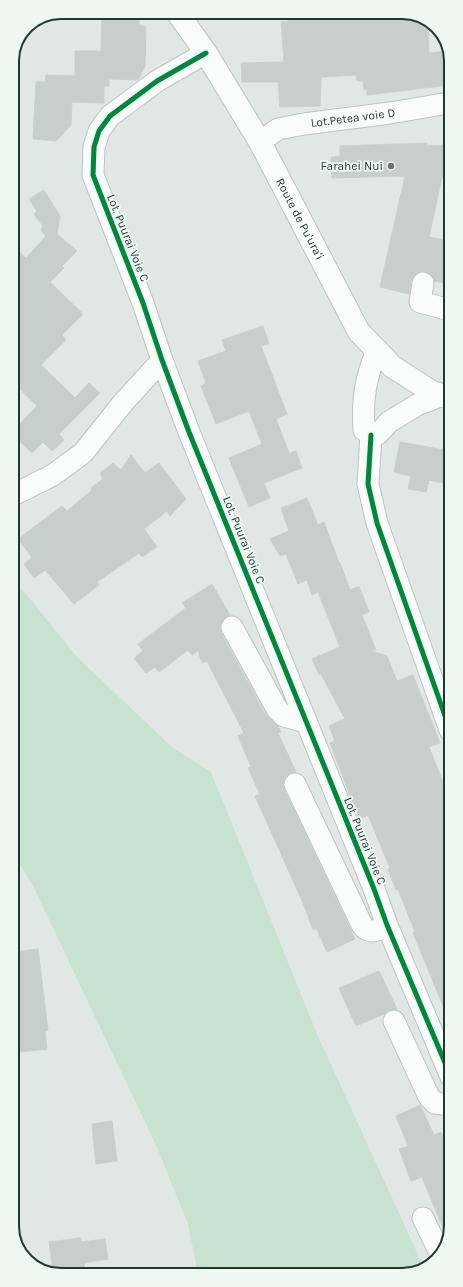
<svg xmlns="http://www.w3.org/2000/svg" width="463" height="1287" font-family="Karla,sans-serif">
<rect width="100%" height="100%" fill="#e0e7e4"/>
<polygon fill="#c8e2d0" points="13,582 26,594 77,657 173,748 211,772 317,1034 420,1259 422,1268 415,1273 198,1274 188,1224 156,1145 33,886 13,853"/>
<g fill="#c8cecc" stroke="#c9d0cd">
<polygon points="307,12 307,15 346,12 405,12 428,22 429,53 449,51 449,85 367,95 367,89 364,90 363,81 357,81 356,75 321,77 320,106 280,107 278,82 242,82 241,63 284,62 281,22 288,22 288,15"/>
<polygon points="102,20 139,20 139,25 146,27 145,66 138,80 109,79 109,86 104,86 104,103 72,102 71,125 56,141 33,139 36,82 45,82 46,75 75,76 75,51 101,51"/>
<polygon points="427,143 427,146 449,145 449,177 442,177 429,237 450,241 450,284 434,281 431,274 425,271 419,272 414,275 411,281 409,294 380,287 405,176 332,178 331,157 340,156 340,146"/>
<polygon points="44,190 60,216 57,234 77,251 62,266 64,268 50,282 83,314 62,335 66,340 41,365 75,398 89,383 100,393 59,434 64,440 52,451 43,442 32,453 13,435 13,431 37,406 13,382 12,245 26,258 46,236 41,230 43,226 34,214 37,211 29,199"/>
<polygon points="263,326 269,344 261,346 287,414 276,419 289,453 296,451 302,468 264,483 270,498 249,507 229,458 262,444 249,411 216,424 201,386 206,383 198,361 226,351 222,340"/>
<polygon points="400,442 450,451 450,484 429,480 426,492 408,489 411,476 394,472"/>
<polygon points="131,455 145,473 159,463 186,499 170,516 167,511 144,529 157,547 142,557 139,553 97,582 99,585 74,604 45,570 34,578 24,564 32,557 18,539 62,506 67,511 92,490 91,488 103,479 100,473 113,463 121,470"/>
<polygon points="307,498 318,525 324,522 339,563 340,563 350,590 359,586 369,612 362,615 376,650 369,650 387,656 397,681 413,675 440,743 429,747 444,785 450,782 451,1025 413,933 415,932 398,889 396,890 388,869 390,868 368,815 359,819 330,743 335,741 329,726 345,719 321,674 319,675 312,659 340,647 318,592 312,595 307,580 298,584 286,554 280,556 270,539 289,531 281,508"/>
<polygon points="212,584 230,615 222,621 220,627 221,633 266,715 278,726 281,732 278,733 296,772 290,773 285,777 283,783 284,789 355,939 327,952 316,928 313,930 304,905 255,796 260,794 248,768 251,767 238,736 244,733 207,661 202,663 198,651 192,655 188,650 159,672 155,667 146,673 134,658 143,651 138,644 186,608 182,603"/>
<polygon points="38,949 48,1030 45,1031 47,1049 20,1052 18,1034 15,1034 13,1024 13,952"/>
<polygon points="379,971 397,1009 389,1010 384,1014 356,1026 339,988"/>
<polygon points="420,1105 434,1135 441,1132 451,1156 451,1226 447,1238 422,1177 411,1181 399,1149 408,1146 396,1116"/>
<polygon points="112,1121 117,1161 96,1164 92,1124"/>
<polygon points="80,1238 81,1242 105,1239 108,1259 84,1263 86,1275 58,1275 53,1273 49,1242"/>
</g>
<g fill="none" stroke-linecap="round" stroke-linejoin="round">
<g stroke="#bdc4c1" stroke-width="23">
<g id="street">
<polyline points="206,53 157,81 110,116 99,131 94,147 93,175 143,303 162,360 189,432 374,889 387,925 451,1077"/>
<path id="s1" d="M260,142l18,-13 26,-5 86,-11 59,-10"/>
<polyline points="423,283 420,302 450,310"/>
<polyline points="371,435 368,484 377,523 450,730"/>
<path d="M371,435l-7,-5c-2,-28 1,-52 13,-79"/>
<polyline points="371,435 378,434 389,422 417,405 442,395"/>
<polyline points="13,495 53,475 83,453 122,404 162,360"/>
<polyline points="232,627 277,709 284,716 306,722"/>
<path d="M295,784l67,141c7,10 15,5 25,2"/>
<polyline points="394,1021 429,1097 435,1103 451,1105"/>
<polyline points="423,1218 441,1255"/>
</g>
</g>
<g stroke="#bcc5c1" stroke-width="24">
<g id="secondary">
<path id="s2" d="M177,12l29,41 54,89 99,190 34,35 39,25 18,6"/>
</g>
</g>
<use href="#street" stroke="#fafbfb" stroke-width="21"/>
<use href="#secondary" stroke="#fafbfb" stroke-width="22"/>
<g stroke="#eef7f2" stroke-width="8">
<g id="cycleway">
<polyline points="206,53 157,81 110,116 99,131 94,147 93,175 143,303 162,360 189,432 374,889 387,925 451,1077"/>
<polyline points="371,435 368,484 377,523 450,730"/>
</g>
</g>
<use href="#cycleway" stroke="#00873e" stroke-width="5"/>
</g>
<circle fill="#637771" stroke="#eef7f2" stroke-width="1.5" cx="391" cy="166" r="4"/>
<g text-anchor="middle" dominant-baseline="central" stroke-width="3.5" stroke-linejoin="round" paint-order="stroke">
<g font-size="12" fill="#1f3a33" stroke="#eef7f2">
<text stroke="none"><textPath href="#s1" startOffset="98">Lot.Petea voie D</textPath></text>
<text stroke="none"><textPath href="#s2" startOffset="241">Route de Pu'ura'i</textPath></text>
<text transform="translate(128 238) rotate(68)">Lot. Puurai Voie C</text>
<text transform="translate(244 540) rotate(68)">Lot. Puurai Voie C</text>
<text transform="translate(365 841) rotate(68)">Lot. Puurai Voie C</text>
</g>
<g font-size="12" fill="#1f3a33" stroke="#eef7f2" text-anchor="end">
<text x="383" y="166">Farahei Nui</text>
</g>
</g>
<path d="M0 0H463V1287H0ZM61 19H402A42 42 0 0 1 444 61V1226A42 42 0 0 1 402 1268H61A42 42 0 0 1 19 1226V61A42 42 0 0 1 61 19Z" fill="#eef7f2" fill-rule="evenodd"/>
<path fill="none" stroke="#1f3a33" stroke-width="2" d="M61 19H402A42 42 0 0 1 444 61V1226A42 42 0 0 1 402 1268H61A42 42 0 0 1 19 1226V61A42 42 0 0 1 61 19Z"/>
</svg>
